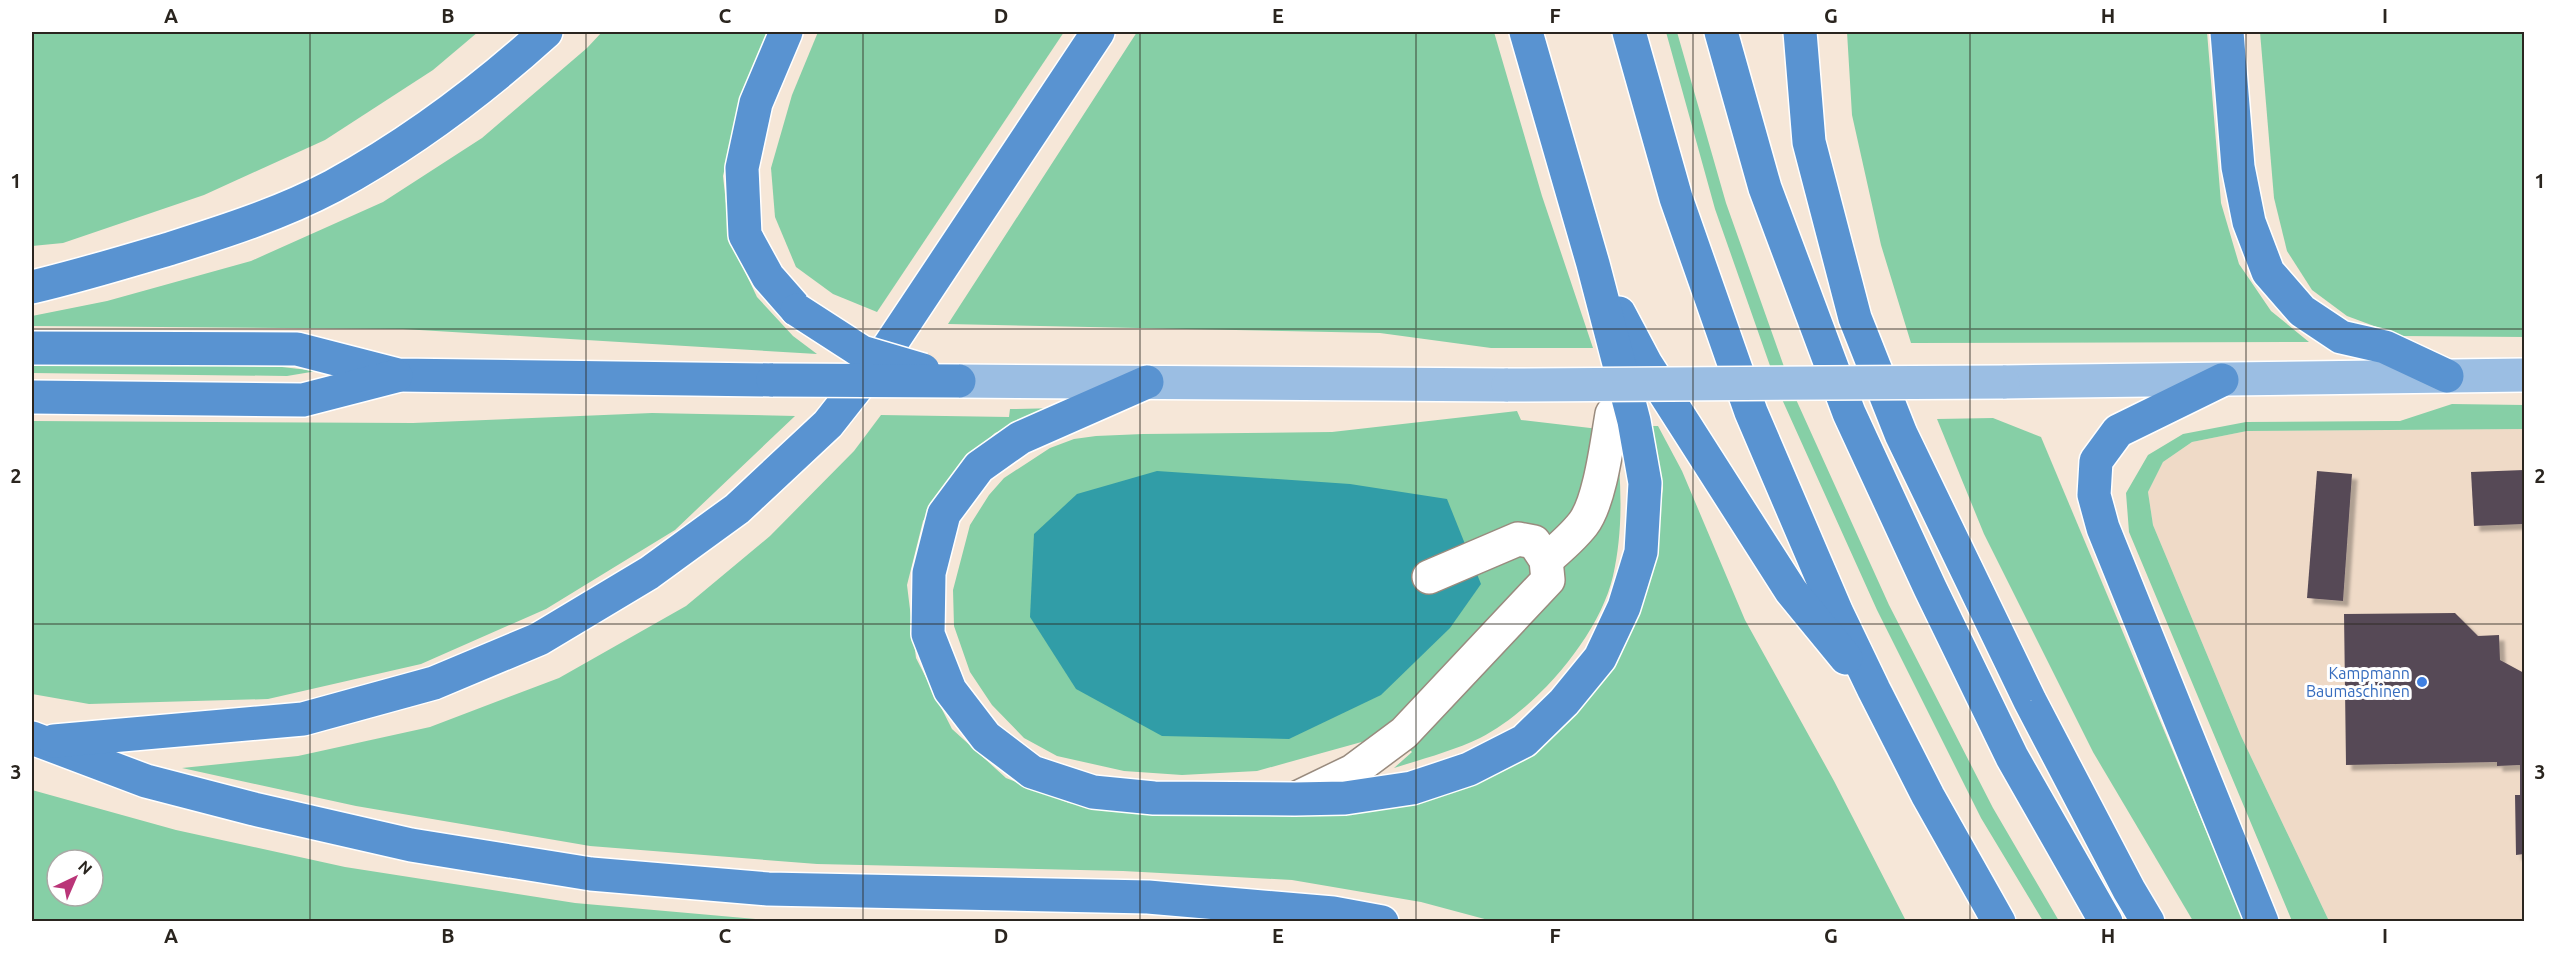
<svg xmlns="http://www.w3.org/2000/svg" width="2556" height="953" font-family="Ubuntu,sans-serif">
<defs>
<filter id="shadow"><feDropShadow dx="5.5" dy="5.5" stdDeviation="1.5" flood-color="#0004"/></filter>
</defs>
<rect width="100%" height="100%" fill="#f6e7d8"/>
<polygon fill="#efdac7" points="2524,429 2524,921 2329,921 2241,736 2153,525 2148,492 2163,462 2192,442 2247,431"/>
<g fill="#86cfa6" fill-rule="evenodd">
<polygon points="32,32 478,32 433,70 325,140 204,195 63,243 32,246"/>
<polygon points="602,32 767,32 741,96 723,176 730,240 757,297 793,336 817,354 403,329 32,326 32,316 107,301 251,261 383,202 482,138 587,48"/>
<polygon points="818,32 1064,32 877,312 833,294 796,267 775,217 771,168 792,95"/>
<polygon points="1137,32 1494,32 1542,196 1593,348 1491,348 1380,333 948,324"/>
<polygon points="1666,32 1677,32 1726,203 1794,395 1889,605 1993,808 2059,921 2043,921 1981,818 1877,610 1781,397 1715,209"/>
<polygon points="1847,32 2207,32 2221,203 2239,264 2271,311 2309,342 1911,343 1881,245 1852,115"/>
<polygon points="2260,32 2524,32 2524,337 2401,336 2347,316 2312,290 2287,251 2274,198"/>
<polygon points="32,363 282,367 317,371 287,376 32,373"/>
<polygon points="2452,404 2524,405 2524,429 2247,431 2192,442 2163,462 2148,492 2153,525 2241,736 2329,921 2292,921 2129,532 2126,493 2148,455 2183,434 2246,422 2400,421"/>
<polygon points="1059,408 995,433 952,474 923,521 907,585 916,658 952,729 1006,778 1069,803 1145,814 1272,814 1504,764 1646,578 1663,488 1652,426 1658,426 1682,471 1745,620 1834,781 1906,921 1492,921 1421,902 1292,880 1123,871 817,864 590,846 356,806 182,768 298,756 430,727 559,678 686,606 770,536 854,451 881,415 1009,417 1010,409"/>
<path d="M1517,411l4,9 95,11c5,49 8,97 -3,145 -14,61 -78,134 -133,162 -27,13 -58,21 -86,30l18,-16 -22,-22 -14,8 -119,33 -75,4 -58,-4 -67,-15 -33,-18 -32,-33 -22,-33 -16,-46 -1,-36 17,-65 19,-30 15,-17 46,-30 24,-9 22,-3 47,-2 189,-2z"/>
<polygon points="652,413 795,416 675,530 546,609 421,664 268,699 89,704 32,694 32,421 413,423"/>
<polygon points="1993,418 2041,437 2244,921 2193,921 2093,752 1984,534 1937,419"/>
<path d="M32,790l144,40 169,37 230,36 191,17 62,1h-796zM57,860h36v36h-36z"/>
</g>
<polygon fill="#319da7" points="1157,471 1350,484 1447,499 1481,584 1450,628 1381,695 1289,739 1162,736 1076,689 1030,617 1034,534 1077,494"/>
<g fill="#574a56" filter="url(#shadow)">
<polygon points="2524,470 2524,524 2474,526 2471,472"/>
<polygon points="2317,471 2352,474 2343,601 2307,598"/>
<polygon points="2455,613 2478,636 2499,635 2500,660 2524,673 2524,854 2516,855 2515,795 2520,795 2520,765 2497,766 2497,762 2346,765 2344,614"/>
</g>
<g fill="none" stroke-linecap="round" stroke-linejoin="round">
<g stroke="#998b7e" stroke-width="36">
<g id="minor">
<path d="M1546,560c13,-11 26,-22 37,-36 17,-22 24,-81 29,-110"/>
<polyline points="1295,799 1353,771 1404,733 1548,580 1546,560 1534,542 1518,539 1429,577"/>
</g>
</g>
<g stroke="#fff" stroke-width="36">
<g id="major">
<polyline points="959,381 1508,385"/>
<polyline points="2003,382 2524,375"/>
</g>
</g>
<g stroke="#fff" stroke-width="36">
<g id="highway">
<polyline points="786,32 756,103 742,168 745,235 768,277 797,310"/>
<polyline points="1629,32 1676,198 1751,412 1837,613 1874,690 1928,796 1999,922"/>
<polyline points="1721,32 1765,188 1849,413 1930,588 2012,757 2106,922"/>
<polyline points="1800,32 1809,142 1855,318 1901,434 2030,701 2129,890 2148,922"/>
<polyline points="2227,32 2238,167 2249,222 2268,272 2302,311 2341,337 2385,347 2447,376"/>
<path d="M32,287c47,-11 93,-25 140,-39 54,-17 110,-35 161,-62 75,-41 150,-97 213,-154"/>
<polyline points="1619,313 1646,364 1791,591 1846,658"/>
<polyline points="32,348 297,349 398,375 773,380"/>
<polyline points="2222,380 2118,431 2096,461 2094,495 2103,528 2262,922"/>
<polyline points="1147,382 1020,438 979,467 944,514 929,573 928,634 950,690 986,737 1032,772 1093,792 1154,798 1295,799 1345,798 1412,788 1469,769 1524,741 1564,702 1600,658 1624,607 1641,552 1645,483 1634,421 1593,264 1526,32"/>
<polyline points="32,397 303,400 396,376"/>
<polyline points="32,738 146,781 254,809 411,845 591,874 768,889 1148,897 1333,913 1382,922"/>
<polyline points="54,741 303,719 434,683 539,639 649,573 737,509 828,424 890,345 1098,32"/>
</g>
</g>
<use href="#minor" stroke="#fff" stroke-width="33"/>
<use href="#major" stroke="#9bbee3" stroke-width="33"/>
<use href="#highway" stroke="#5993d1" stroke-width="33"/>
<g stroke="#fff" stroke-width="36" stroke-linecap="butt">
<polyline id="major-bridge" points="1508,385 2003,382"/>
</g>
<g stroke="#fff" stroke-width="36" stroke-linecap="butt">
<g id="highway-bridge">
<polyline points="797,310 862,352 923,370"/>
<polyline points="773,380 959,381"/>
</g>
</g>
<use href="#major-bridge" stroke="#9bbee3" stroke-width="33"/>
<use href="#highway-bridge" stroke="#5993d1" stroke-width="33"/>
</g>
<path fill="none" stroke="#2a251f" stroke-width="1.5" stroke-opacity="0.55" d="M310,32v890M586,32v890M863,32v890M1140,32v890M1416,32v890M1693,32v890M1970,32v890M2246,32v890M32,329h2492M32,624h2492"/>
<circle fill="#3f7fe0" stroke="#fff" stroke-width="2" cx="2422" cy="682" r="6"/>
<g text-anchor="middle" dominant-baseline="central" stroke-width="6" stroke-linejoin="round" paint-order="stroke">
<g font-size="16" fill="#366cbe" stroke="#fff" text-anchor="end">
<text x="2410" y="673">Kampmann<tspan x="2410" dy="18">Baumaschinen</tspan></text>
</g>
</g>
<rect width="2556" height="953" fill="none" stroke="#ffffff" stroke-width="66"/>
<g transform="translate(75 878) rotate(44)"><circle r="28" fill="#ffffff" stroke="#aaa8a5" stroke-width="1.5"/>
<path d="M0-4.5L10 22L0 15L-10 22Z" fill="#ba3578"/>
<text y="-9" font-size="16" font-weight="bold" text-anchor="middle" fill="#2a251f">N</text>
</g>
<rect x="33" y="33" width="2490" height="887" fill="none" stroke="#2a251f" stroke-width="2"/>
<g font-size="20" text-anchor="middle" font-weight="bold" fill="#2a251f">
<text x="171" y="23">A</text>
<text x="448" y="23">B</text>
<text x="725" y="23">C</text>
<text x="1001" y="23">D</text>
<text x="1278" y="23">E</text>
<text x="1555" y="23">F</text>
<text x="1831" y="23">G</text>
<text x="2108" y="23">H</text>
<text x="2385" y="23">I</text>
<text x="16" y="188">1</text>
<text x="2540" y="188">1</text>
<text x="16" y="483">2</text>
<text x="2540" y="483">2</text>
<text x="16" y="779">3</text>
<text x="2540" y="779">3</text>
<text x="171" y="943">A</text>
<text x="448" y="943">B</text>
<text x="725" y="943">C</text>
<text x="1001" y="943">D</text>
<text x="1278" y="943">E</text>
<text x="1555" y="943">F</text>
<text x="1831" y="943">G</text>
<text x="2108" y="943">H</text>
<text x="2385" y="943">I</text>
</g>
</svg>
